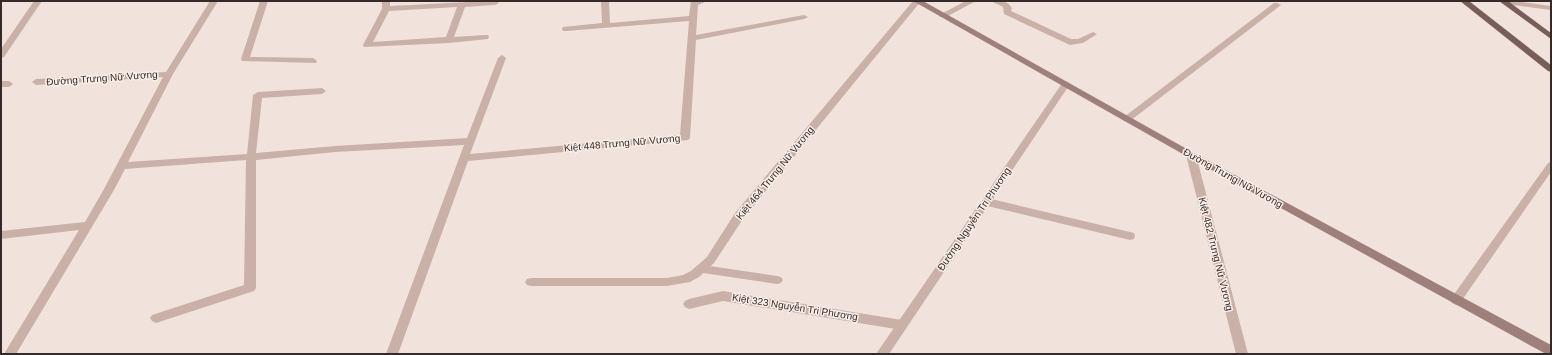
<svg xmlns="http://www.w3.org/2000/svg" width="1552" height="355" font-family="Arial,sans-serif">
<rect width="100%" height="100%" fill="#f1e3dc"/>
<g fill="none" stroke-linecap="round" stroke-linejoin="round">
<g fill="#c9b1a8" fill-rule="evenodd">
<polygon points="966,1 976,1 946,17 940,17 939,15"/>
<path d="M991,1c9,0 16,-1 21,7l-1,3 60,28h7l15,-7 4,2 -14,9 -13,2 -66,-31 -1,-7z"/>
<polygon points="1502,1 1515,1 1551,6 1551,10 1505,4 1502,4"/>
<polygon points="1274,3 1277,3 1281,5 1130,121 1124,121 1122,119 1124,117"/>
<polygon points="1551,162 1551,172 1460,303 1456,305 1452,303 1450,300 1452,297 1548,163"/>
<polygon points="987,198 1130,232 1134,233 1135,236 1134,239 1130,240 983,205 982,202 983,199"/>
<polygon points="703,265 777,276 781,277 783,280 781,283 777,284 703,273 699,272 697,269 699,266"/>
<polygon points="723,291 902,320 906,322 908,325 906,328 902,330 723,301 689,309 685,307 683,304 685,301 689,299"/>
</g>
<g fill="#c9b1a8" fill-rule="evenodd">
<polygon points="34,1 42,1 4,57 1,58 1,49"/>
<polygon points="210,1 218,1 173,74 128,162 247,154 253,95 258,92 322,88 326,91 322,94 262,98 256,153 335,146 467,138 498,58 502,55 506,58 470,154 680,135 689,21 566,31 563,31 562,29 563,27 602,23 601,1 609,1 610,23 689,16 691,1 707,1 698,5 696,35 804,15 808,17 804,19 696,40 690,138 688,140 468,161 398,354 386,354 464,145 335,152 256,160 256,288 254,291 156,323 152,321 150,318 152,315 244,285 246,160 125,169 114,190 16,354 4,354 79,230 1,239 1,231 85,222 104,189 163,77 36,85 32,82 36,79 166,72"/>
<polygon points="260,1 268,1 250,57 313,58 317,61 316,63 242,61 241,59"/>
<path d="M382,1h8v5l98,-5h8l3,2 -4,2 -30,2 -11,30 31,-2h3l1,2 -1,2 -39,4 -85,4 -1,-2 19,-36zM457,7l-11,30 -73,5 16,-31z"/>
<polygon points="913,1 921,1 743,219 714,263 699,277 690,282 667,286 531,286 527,285 525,282 527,279 531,278 667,278 683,275 691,271 707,257 735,213"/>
<polygon points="1,81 9,81 13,84 9,87 1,87"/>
<polygon points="1191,152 1196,155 1248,354 1236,354 1186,155"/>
</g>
<polygon fill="#c9b1a8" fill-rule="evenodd" points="1066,81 1070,84 889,354 876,354 1063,82"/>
<polygon fill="#9d8079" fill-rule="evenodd" points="913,1 923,1 1194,153 1551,345 1551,354 1546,354 1188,157"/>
<g fill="#785e59" fill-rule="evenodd">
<polygon points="1460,1 1469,1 1551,65 1551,72 1548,71"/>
<polygon points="1499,1 1508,1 1551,33 1551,39"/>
</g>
</g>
<g text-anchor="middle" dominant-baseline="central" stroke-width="3" stroke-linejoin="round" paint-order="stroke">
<g font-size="10" fill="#362a28" stroke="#f9eee8">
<text transform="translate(102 78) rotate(-4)">Đường Trưng Nữ Vương</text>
<text transform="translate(622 143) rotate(-5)">Kiệt 448 Trưng Nữ Vương</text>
<text transform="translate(775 173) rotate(-51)">Kiệt 464 Trưng Nữ Vương</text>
<text transform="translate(1233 178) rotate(29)">Đường Trưng Nữ Vương</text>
<text transform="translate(974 219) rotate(-56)">Đường Nguyễn Tri Phương</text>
<text transform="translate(1216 254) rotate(76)">Kiệt 482 Trưng Nữ Vương</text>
<text transform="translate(795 307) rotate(9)">Kiệt 323 Nguyễn Tri Phương</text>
</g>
</g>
<rect width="1552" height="355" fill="none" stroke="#362a28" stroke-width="4"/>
</svg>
